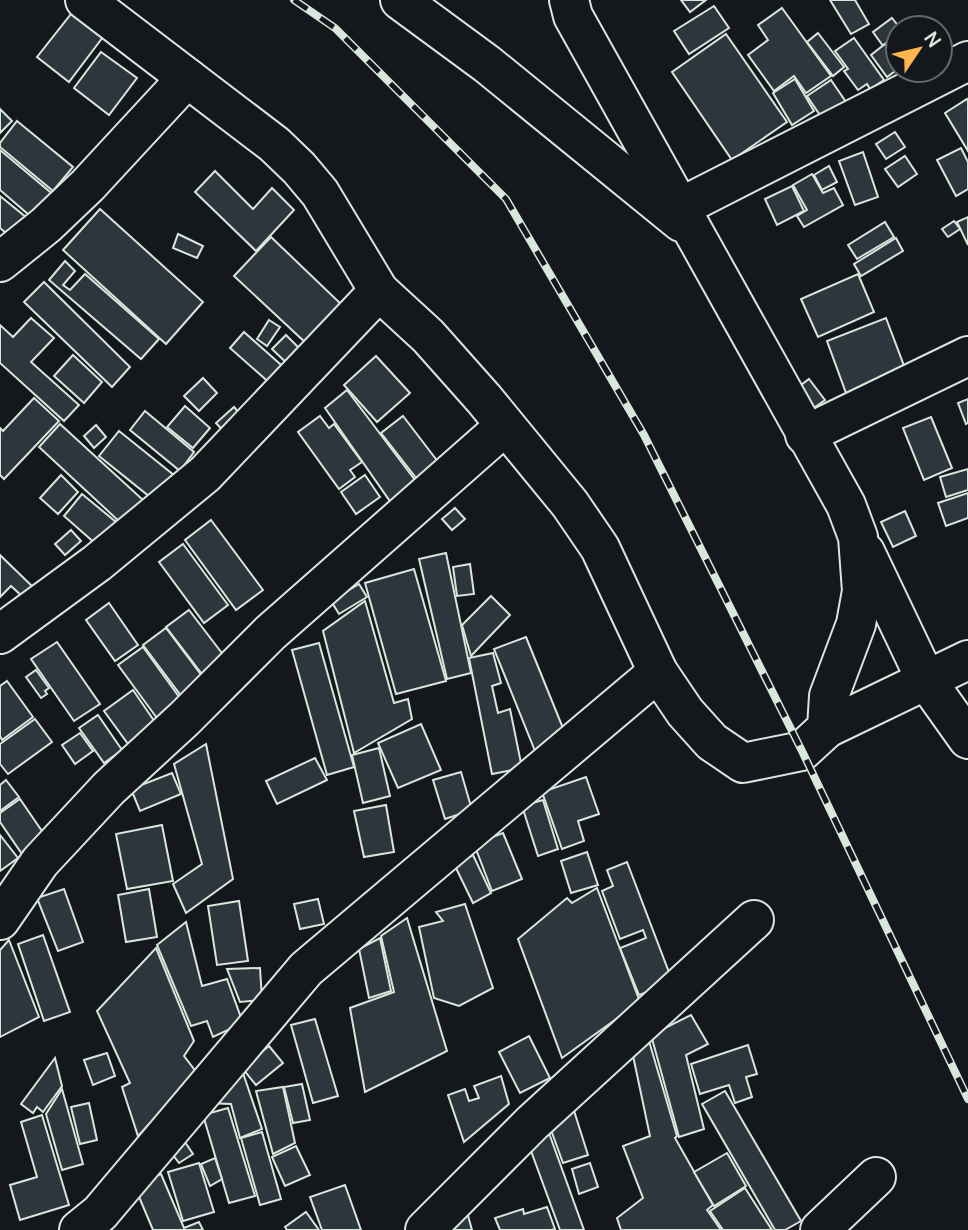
<svg xmlns="http://www.w3.org/2000/svg" width="968" height="1230" font-family="Manrope,sans-serif">
<rect width="100%" height="100%" fill="#14181c"/>
<g fill="#2c363c" stroke="#d8e6dc" stroke-width="2">
<polygon points="681,0 706,0 690,12"/>
<polygon points="830,0 855,0 869,24 851,34"/>
<polygon points="714,6 729,28 689,54 674,31"/>
<polygon points="782,8 831,76 806,93 794,76 774,91 748,55 768,40 758,25"/>
<polygon points="75,9 106,33 69,82 37,57"/>
<polygon points="892,18 900,28 898,28 898,60 886,43 883,46 873,32"/>
<polygon points="818,33 844,67 833,76 807,42"/>
<polygon points="726,34 787,122 732,160 672,72"/>
<polygon points="854,38 884,80 870,89 867,84 858,90 844,71 848,69 835,51"/>
<polygon points="885,44 898,62 898,69 887,77 871,55"/>
<polygon points="101,52 137,78 109,115 74,88"/>
<polygon points="795,79 814,111 792,125 773,93"/>
<polygon points="831,80 846,102 822,118 807,96"/>
<polygon points="967,99 968,101 968,151 945,113"/>
<polygon points="0,109 12,121 0,133"/>
<polygon points="17,121 73,167 53,191 0,147 0,143"/>
<polygon points="895,132 905,147 886,159 876,144"/>
<polygon points="961,148 968,162 968,189 956,196 937,160"/>
<polygon points="0,150 56,197 36,221 0,190"/>
<polygon points="863,152 878,197 855,205 839,161"/>
<polygon points="905,156 917,174 898,187 885,169"/>
<polygon points="829,166 837,182 822,190 814,175"/>
<polygon points="215,171 253,209 272,188 294,210 256,251 195,192"/>
<polygon points="812,174 823,193 834,188 843,205 804,227 797,216 807,210 793,185"/>
<polygon points="792,186 804,211 777,225 765,199"/>
<polygon points="0,196 27,218 11,237 0,228"/>
<polygon points="100,209 203,302 166,344 63,250"/>
<polygon points="968,217 968,245 957,222"/>
<polygon points="954,221 960,229 948,237 942,229"/>
<polygon points="885,222 894,237 857,259 848,245"/>
<polygon points="178,234 203,246 197,258 173,248"/>
<polygon points="271,237 343,306 307,344 234,276"/>
<polygon points="896,238 903,251 861,276 854,264"/>
<polygon points="65,261 75,271 63,285 70,290 85,274 159,339 141,359 49,280"/>
<polygon points="858,274 874,312 818,337 801,299"/>
<polygon points="44,282 130,367 112,387 24,302"/>
<polygon points="31,318 54,338 31,362 79,405 64,421 0,363 0,325 13,337"/>
<polygon points="886,318 906,371 846,393 827,341"/>
<polygon points="269,320 280,327 267,346 257,339"/>
<polygon points="244,332 288,371 273,386 230,348"/>
<polygon points="286,335 308,357 295,371 272,349"/>
<polygon points="73,355 102,382 84,403 54,376"/>
<polygon points="376,356 410,393 377,422 344,385"/>
<polygon points="203,378 217,393 199,411 184,396"/>
<polygon points="809,379 825,400 804,415 788,395"/>
<polygon points="347,390 421,488 394,507 325,408"/>
<polygon points="34,398 59,421 4,479 0,475 0,428 3,431"/>
<polygon points="968,399 968,423 966,424 958,403"/>
<polygon points="185,406 210,428 193,448 167,427"/>
<polygon points="234,407 245,420 228,436 216,423"/>
<polygon points="145,411 194,452 180,471 130,430"/>
<polygon points="320,416 329,428 334,424 362,462 350,470 355,477 339,489 298,432"/>
<polygon points="403,416 442,467 420,483 381,433"/>
<polygon points="931,417 952,468 924,480 903,428"/>
<polygon points="60,424 143,500 122,524 39,447"/>
<polygon points="96,425 106,437 94,448 84,436"/>
<polygon points="119,431 175,476 155,501 99,456"/>
<polygon points="968,469 968,490 946,497 940,477"/>
<polygon points="61,475 78,492 58,514 40,498"/>
<polygon points="365,475 380,497 356,514 341,492"/>
<polygon points="968,493 968,518 946,526 938,503"/>
<polygon points="82,494 116,522 97,545 64,516"/>
<polygon points="455,508 465,519 452,530 442,519"/>
<polygon points="905,511 916,536 893,547 881,522"/>
<polygon points="211,520 263,590 236,610 185,540"/>
<polygon points="71,530 81,541 65,555 55,544"/>
<polygon points="183,544 228,605 204,623 159,562"/>
<polygon points="446,553 471,673 447,679 419,559"/>
<polygon points="0,555 34,588 24,598 11,586 0,597"/>
<polygon points="470,564 474,594 457,596 453,567"/>
<polygon points="414,569 446,681 396,694 365,583"/>
<polygon points="359,584 367,597 339,614 331,601"/>
<polygon points="491,596 510,615 471,656 462,625"/>
<polygon points="365,601 394,703 408,699 412,719 354,753 323,631"/>
<polygon points="109,603 138,645 115,661 86,620"/>
<polygon points="189,610 231,665 208,682 166,627"/>
<polygon points="166,628 208,684 185,701 143,645"/>
<polygon points="526,637 567,738 535,751 494,649"/>
<polygon points="57,642 100,704 74,721 31,659"/>
<polygon points="319,643 354,767 327,775 292,650"/>
<polygon points="143,647 187,708 162,725 118,665"/>
<polygon points="493,653 501,683 492,686 498,713 510,709 522,768 492,774 469,658"/>
<polygon points="36,670 49,688 45,691 47,694 41,698 26,677"/>
<polygon points="7,681 33,717 2,740 0,736 0,686"/>
<polygon points="133,690 159,728 131,748 104,711"/>
<polygon points="98,715 122,750 104,763 79,728"/>
<polygon points="35,719 52,742 8,774 0,764 0,744"/>
<polygon points="421,724 441,770 398,788 378,743"/>
<polygon points="80,733 93,751 75,764 62,745"/>
<polygon points="206,744 233,879 186,913 173,884 202,864 174,764"/>
<polygon points="379,748 390,796 363,803 352,755"/>
<polygon points="315,758 327,780 277,804 266,781"/>
<polygon points="461,772 472,810 445,819 433,780"/>
<polygon points="172,773 181,794 140,811 131,789"/>
<polygon points="586,777 599,814 578,821 584,841 562,849 542,792"/>
<polygon points="6,780 19,797 0,811 0,785"/>
<polygon points="20,799 46,837 22,854 0,822 0,813"/>
<polygon points="543,800 558,849 538,856 522,806"/>
<polygon points="386,805 394,852 364,857 354,811"/>
<polygon points="162,825 173,881 127,889 116,834"/>
<polygon points="503,833 522,879 492,891 474,844"/>
<polygon points="0,835 18,858 0,871"/>
<polygon points="587,852 598,885 571,893 561,861"/>
<polygon points="473,855 491,893 473,903 454,864"/>
<polygon points="627,862 673,983 639,995 620,948 646,938 643,930 620,939 602,891 613,886 607,870"/>
<polygon points="597,888 640,1002 562,1058 518,939 567,898 572,903"/>
<polygon points="64,889 83,942 58,951 37,898"/>
<polygon points="149,889 157,937 126,942 118,895"/>
<polygon points="318,899 324,924 300,929 294,904"/>
<polygon points="239,901 248,961 217,965 208,906"/>
<polygon points="465,904 493,988 459,1006 434,998 419,927 443,921 436,912"/>
<polygon points="407,918 447,1051 365,1092 350,1008 394,992 381,936"/>
<polygon points="186,922 202,986 227,979 243,1023 213,1037 207,1021 191,1026 157,945"/>
<polygon points="43,935 70,1012 44,1021 18,944"/>
<polygon points="380,938 391,991 369,998 359,949"/>
<polygon points="9,940 39,1017 0,1037 0,950"/>
<polygon points="156,948 194,1041 184,1056 197,1073 138,1136 122,1087 130,1083 97,1011"/>
<polygon points="260,968 262,1000 240,1002 227,969"/>
<polygon points="691,1015 708,1044 686,1055 704,1129 679,1137 651,1035"/>
<polygon points="315,1019 338,1096 313,1103 291,1025"/>
<polygon points="529,1036 550,1078 520,1093 499,1052"/>
<polygon points="649,1041 677,1136 675,1138 713,1205 707,1210 721,1230 621,1230 617,1218 643,1198 623,1146 650,1136 632,1051"/>
<polygon points="748,1045 757,1074 746,1077 752,1097 735,1103 729,1085 700,1094 691,1064"/>
<polygon points="269,1046 283,1063 256,1085 242,1068"/>
<polygon points="107,1053 115,1076 93,1085 84,1060"/>
<polygon points="55,1058 62,1086 43,1112 37,1107 33,1113 21,1104"/>
<polygon points="243,1073 262,1129 240,1138 231,1104 207,1103"/>
<polygon points="501,1076 509,1104 464,1142 448,1095 465,1089 469,1101 479,1098 474,1086"/>
<polygon points="302,1084 310,1120 293,1123 284,1087"/>
<polygon points="283,1087 295,1143 273,1154 256,1091"/>
<polygon points="62,1089 83,1164 62,1170 46,1114"/>
<polygon points="725,1091 801,1221 785,1230 775,1230 702,1104"/>
<polygon points="570,1098 588,1155 563,1163 547,1119"/>
<polygon points="89,1103 97,1140 80,1144 71,1107"/>
<polygon points="228,1108 255,1196 229,1203 203,1115"/>
<polygon points="42,1115 69,1205 20,1220 10,1185 37,1177 21,1122"/>
<polygon points="545,1122 584,1230 560,1230 527,1140"/>
<polygon points="262,1132 281,1199 260,1205 241,1138"/>
<polygon points="185,1142 193,1154 179,1163 170,1151"/>
<polygon points="296,1146 310,1175 285,1186 272,1157"/>
<polygon points="727,1153 746,1186 714,1206 694,1172"/>
<polygon points="215,1158 222,1179 210,1186 201,1164"/>
<polygon points="199,1163 214,1212 183,1221 168,1172"/>
<polygon points="590,1163 598,1187 579,1194 572,1169"/>
<polygon points="161,1174 184,1228 199,1222 203,1230 153,1230 134,1185"/>
<polygon points="345,1185 361,1230 322,1230 310,1197"/>
<polygon points="745,1188 772,1230 723,1230 710,1211"/>
<polygon points="547,1207 555,1229 551,1230 500,1230 495,1218 523,1209 524,1214"/>
<polygon points="306,1212 319,1230 287,1230 285,1227"/>
<polygon points="467,1212 472,1230 445,1230"/>
</g>
<g fill="none" stroke-linecap="round" stroke-linejoin="round">
<g stroke="#d8e6dc" stroke-width="42">
<g id="street">
<polyline points="85,0 274,144 299,168 320,193 379,291 428,336 484,399 570,504 600,548 658,672 685,712 712,742 743,763 802,751 827,728 829,696 856,624 862,591 858,537 846,505 573,16 569,0"/>
<polyline points="400,0 487,64 681,222"/>
<polyline points="681,207 968,61"/>
<polyline points="0,262 46,225 88,185 187,78"/>
<polyline points="805,435 968,356"/>
<polyline points="865,552 926,680 968,739"/>
<polyline points="0,634 97,563 205,474 379,291"/>
<polyline points="827,728 968,660"/>
<polyline points="0,920 40,862 109,788 184,719 270,633 505,426"/>
<polyline points="79,1230 100,1213 306,969 658,672"/>
<polyline points="425,1230 532,1123 754,920"/>
<polyline points="820,1230 876,1177"/>
</g>
</g>
<use href="#street" stroke="#14181c" stroke-width="38"/>
<g stroke="#d8e6dc" stroke-width="8">
<polyline id="rail" points="294,0 335,28 506,199 644,435 802,751 968,1099"/>
</g>
<use href="#rail" stroke="#14181c" stroke-width="5" stroke-dasharray="16" stroke-linecap="butt"/>
</g>
<g transform="translate(919 49) rotate(55)"><circle r="33" fill="#14181c" stroke="#626a69" stroke-width="2"/>
<path d="M0-5L12 26L0 18L-12 26Z" fill="#ffb74d"/>
<text y="-10" font-size="19" font-weight="bold" text-anchor="middle" fill="#d8e6dc">N</text>
</g>
</svg>
